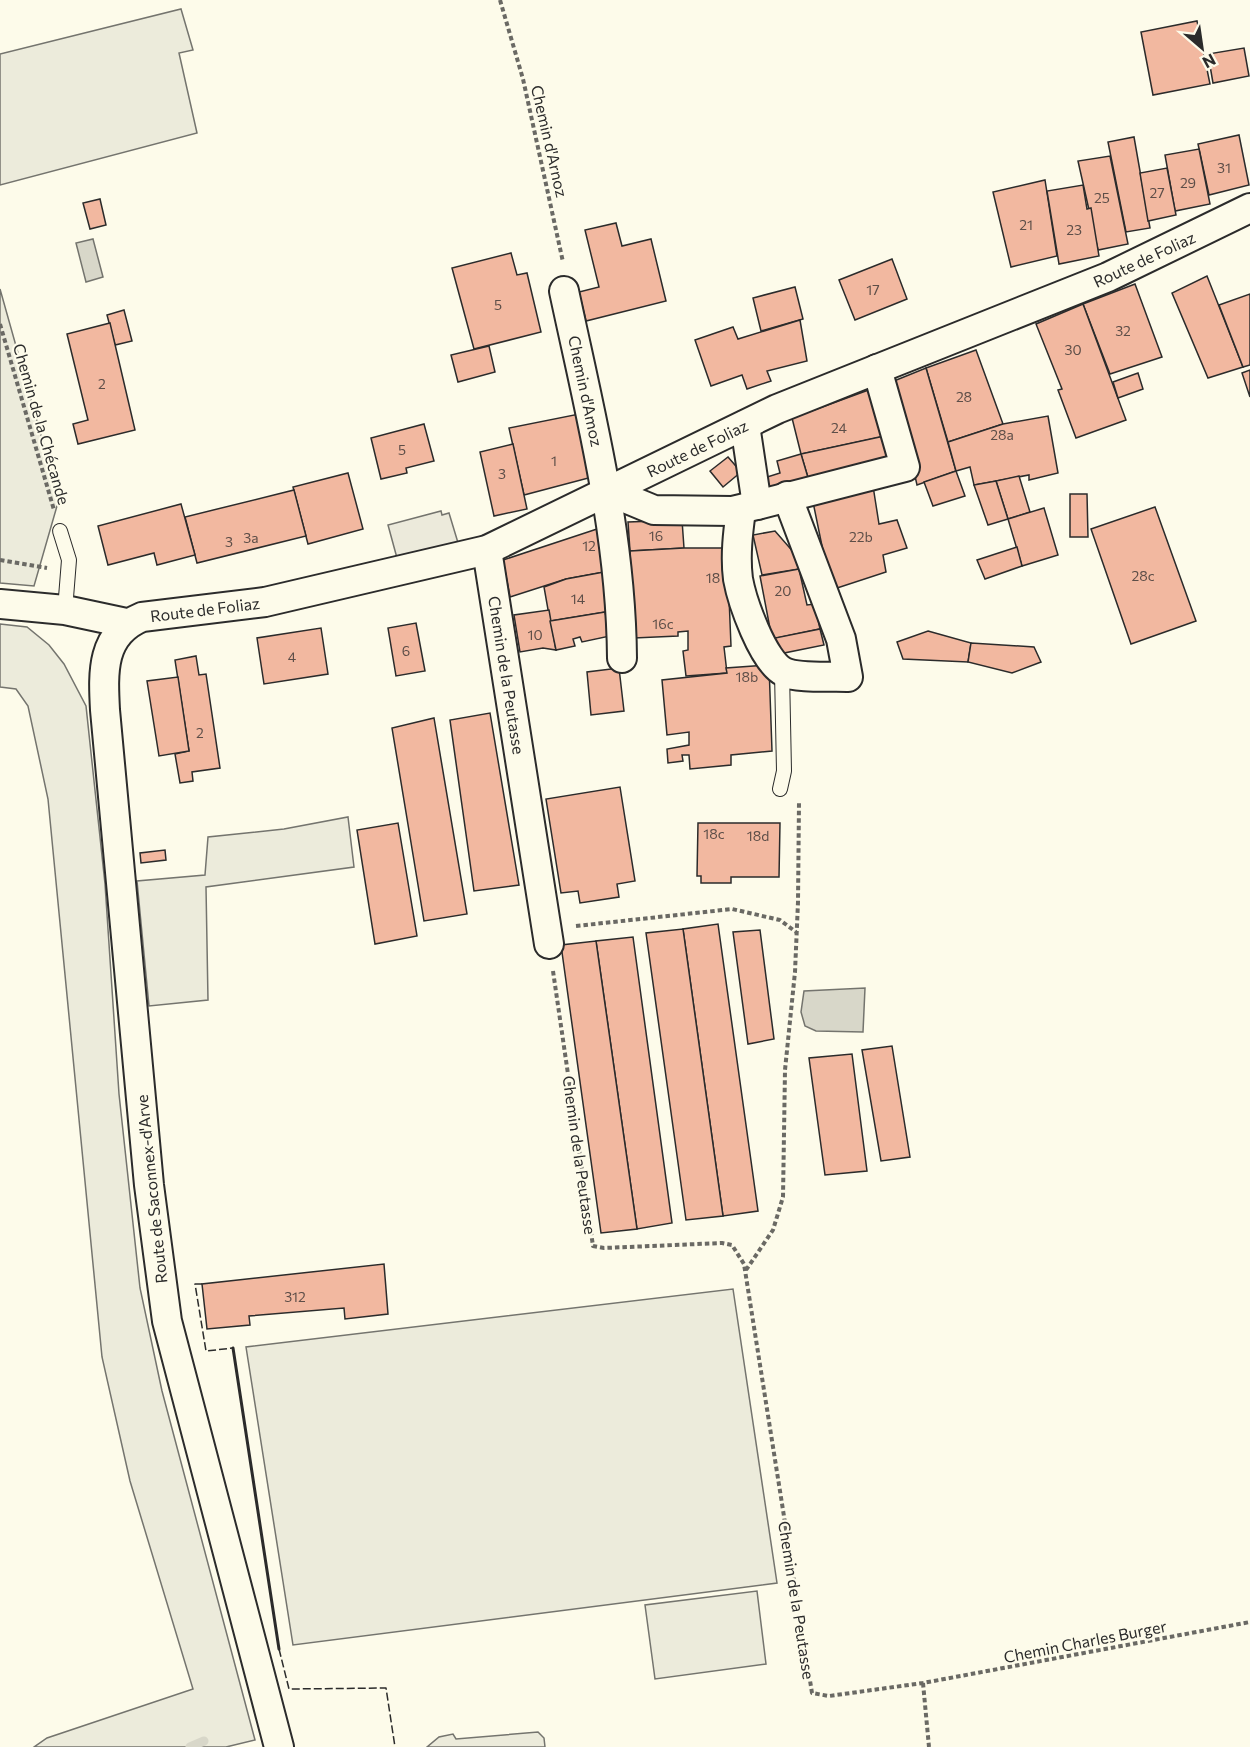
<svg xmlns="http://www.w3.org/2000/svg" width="1250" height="1747" font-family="Commissioner,sans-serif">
<rect width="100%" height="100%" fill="#fdfbea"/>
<g fill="#ecebdb" stroke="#74746e" stroke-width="1.5">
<polygon points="181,9 193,50 179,53 197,133 0,185 0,54"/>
<polygon points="0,289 59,499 34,586 0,583"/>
<polygon points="0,624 27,627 49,645 64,664 86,706 105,884 119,1094 140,1288 162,1391 255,1740 226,1747 34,1747 47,1738 193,1689 130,1481 102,1357 48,799 28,706 16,689 0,687"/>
<polygon points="348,817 354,867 206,887 208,1000 149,1006 137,881 205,875 208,837 284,829"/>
<polygon points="733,1289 777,1583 293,1645 246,1347"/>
<polygon points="757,1591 766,1664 655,1679 645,1605"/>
<polygon points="538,1732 544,1738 545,1747 427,1747 439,1737 453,1734 456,1739"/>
</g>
<polygon fill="#eceadb" stroke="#74746e" stroke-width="1.5" points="441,511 442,515 449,513 462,556 400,569 388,525"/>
<g fill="#d8d7c9" stroke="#74746e" stroke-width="1.5">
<polygon points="93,239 103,277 86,282 76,243"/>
<polygon points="865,988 863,1032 816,1031 805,1026 801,1012 804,991"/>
</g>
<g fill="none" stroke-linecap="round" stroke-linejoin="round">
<polyline stroke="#d8d7c9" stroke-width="9" points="190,1747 204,1741"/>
</g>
<g fill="#f2b8a0" stroke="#2b2b2b" stroke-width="1.5">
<polygon points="1197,21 1210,84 1153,95 1141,32"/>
<polygon points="1244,48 1249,76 1213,83 1208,54"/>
<polygon points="1239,135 1249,185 1209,195 1198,144"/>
<polygon points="1134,137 1150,228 1126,232 1108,142"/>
<polygon points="1199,149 1210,204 1175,211 1165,155"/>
<polygon points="1110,156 1128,244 1098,250 1078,161"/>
<polygon points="1167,168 1176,215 1148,221 1140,173"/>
<polygon points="1045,180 1057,256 1011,267 993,192"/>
<polygon points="1083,185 1087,209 1091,208 1099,256 1059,264 1047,191"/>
<polygon points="100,199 106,225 90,229 83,203"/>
<polygon points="616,223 622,246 651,239 666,301 586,321 579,292 599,287 585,230"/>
<polygon points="511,253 517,275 527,273 541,332 474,349 452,268"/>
<polygon points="892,259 907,299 855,320 839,280"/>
<polygon points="1207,276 1243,367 1208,378 1172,293"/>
<polygon points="1135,284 1162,357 1110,374 1083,304"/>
<polygon points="795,287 803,319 761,331 753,298"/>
<polygon points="1250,294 1250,365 1243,367 1219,305"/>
<polygon points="1083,304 1126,420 1076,438 1058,390 1062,389 1036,324"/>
<polygon points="124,310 132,341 115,345 107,315"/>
<polygon points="800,320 807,361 767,371 771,381 747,389 742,375 711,386 695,340 733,327 738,339"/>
<polygon points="110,323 135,430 78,444 73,424 88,420 67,334"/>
<polygon points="489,346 495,372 458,382 451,355"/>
<polygon points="976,350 1003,424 948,442 926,368"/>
<polygon points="926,368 956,471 917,485 901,414 889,383"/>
<polygon points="1250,370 1250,397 1242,373"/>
<polygon points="1138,373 1143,389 1118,398 1113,382"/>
<polygon points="874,388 886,436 801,454 792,418"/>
<polygon points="579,414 596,476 524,495 509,428"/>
<polygon points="1048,416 1058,473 1029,480 1029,475 974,485 970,467 956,471 948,442 1003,424"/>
<polygon points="424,424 434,461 406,468 407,473 381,479 371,438"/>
<polygon points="889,435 894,461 809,481 801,454"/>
<polygon points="513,444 527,509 494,516 480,452"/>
<polygon points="801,454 809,481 767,491 764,478 780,473 777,461"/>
<polygon points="728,457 741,472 723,487 710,471"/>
<polygon points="956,471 965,496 933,506 924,482"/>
<polygon points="348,473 363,529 308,544 293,487"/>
<polygon points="1019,476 1030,512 1008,519 996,481"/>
<polygon points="996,481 1008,519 988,525 974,485"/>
<polygon points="873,486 879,524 897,520 907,548 883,555 886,572 831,590 813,502"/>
<polygon points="294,490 306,536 197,563 185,517"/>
<polygon points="1070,494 1087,494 1088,537 1070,537"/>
<polygon points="181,504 195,555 157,565 154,553 108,565 98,526"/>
<polygon points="1155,507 1196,621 1131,644 1091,529"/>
<polygon points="1044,508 1058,555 1022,566 1008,519"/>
<polygon points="682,520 684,548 630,551 628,522"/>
<polygon points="600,528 609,571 566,579 510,597 503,560"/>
<polygon points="775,531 796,555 799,569 762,575 753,535"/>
<polygon points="1017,547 1022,566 985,579 977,560"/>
<polygon points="684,548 727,548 731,646 724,647 727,673 686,676 683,651 688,650 688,631 678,632 678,636 634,638 630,551"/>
<polygon points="799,569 807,605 815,604 820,629 772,639 760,576"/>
<polygon points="604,572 611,611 550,621 544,587 566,579"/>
<polygon points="549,610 556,650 543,648 520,652 514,615"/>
<polygon points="605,612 610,636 582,642 580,637 573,639 575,646 556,650 550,621"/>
<polygon points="416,623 425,671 396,676 388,628"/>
<polygon points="321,628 328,674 264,684 257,638"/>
<polygon points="820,629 824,645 779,654 775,638"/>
<polygon points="928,631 971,643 968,662 903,659 897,642"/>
<polygon points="971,643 1034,647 1041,662 1012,673 968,662"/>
<polygon points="196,656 199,675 206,674 220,768 192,772 193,781 180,783 175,754 189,751 175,660"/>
<polygon points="769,665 772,751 731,755 731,765 690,769 689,755 682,755 683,761 668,763 667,749 689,745 689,732 667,735 662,680 727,673 726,668"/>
<polygon points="619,668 624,711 591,715 587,672"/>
<polygon points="178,677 189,751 159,756 147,681"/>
<polygon points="490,713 519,885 474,891 450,720"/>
<polygon points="434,718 467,914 424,921 392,728"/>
<polygon points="620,787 635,881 617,884 619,897 580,903 578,891 561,893 546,799"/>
<polygon points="398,823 417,936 375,944 357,830"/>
<polygon points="698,823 780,823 779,877 731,877 731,883 701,883 701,876 697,876"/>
<polygon points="165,850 166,860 141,863 140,853"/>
<polygon points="718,924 758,1211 723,1216 683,929"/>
<polygon points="683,929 723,1216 686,1220 646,933"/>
<polygon points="760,930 774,1039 748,1044 733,932"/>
<polygon points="633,937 672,1223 637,1229 596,941"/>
<polygon points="596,941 637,1229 601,1233 561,945"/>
<polygon points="892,1046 910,1157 881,1161 862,1050"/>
<polygon points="852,1054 867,1171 825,1175 809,1058"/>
<polygon points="384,1264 388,1314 345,1319 344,1308 249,1316 250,1325 207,1329 202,1284"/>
</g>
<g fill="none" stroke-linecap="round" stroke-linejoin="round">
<g stroke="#2b2b2b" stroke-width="16">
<g id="service">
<polyline points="60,531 69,560 65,610"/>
<polyline points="780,789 784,771 782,672"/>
</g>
</g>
<g stroke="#2b2b2b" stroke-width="32">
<g id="minor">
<path d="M564,291c26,122 57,241 58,367"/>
<polyline points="608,491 654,510 732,511 757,505 745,425"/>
<polyline points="757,505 905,467 877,369"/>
<path d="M741,510c-3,22 -6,46 -3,69 4,22 25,83 46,93 14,7 48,4 64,5l-7,-38 -54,-143"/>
<polyline points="487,550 549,944"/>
<polyline points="0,604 65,610 126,623"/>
<path d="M279,1747l-112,-426 -18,-136 -44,-475c-2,-38 -4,-76 37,-93l123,-15 222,-52 290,-141 331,-132 142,-69"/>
</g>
</g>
<g stroke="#6a6964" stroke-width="4" stroke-dasharray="4.5 3" stroke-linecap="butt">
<polyline points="500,0 523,79 563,262"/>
<polyline points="0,324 54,510"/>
<polyline points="0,560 47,568"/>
<polyline points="576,926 732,909 780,920 796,932"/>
<polyline points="553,971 593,1246 604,1248 722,1243 732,1245 744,1264 812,1693 829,1696 923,1683 1250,1622"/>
<polyline points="746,1270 773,1230 783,1197 785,1070 795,972 798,902 799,802"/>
<polyline points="923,1683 929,1747"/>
</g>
<use href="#service" stroke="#fdfbea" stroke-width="14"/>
<use href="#minor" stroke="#fdfbea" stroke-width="28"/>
<g stroke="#2b2b2b" stroke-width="1.5" stroke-dasharray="8 3" stroke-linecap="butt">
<polyline points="202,1284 195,1284 206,1351 233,1348"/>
<polyline points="279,1649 289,1689 386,1688 395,1747"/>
</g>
<polyline stroke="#2b2b2b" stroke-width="3" points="233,1348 279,1649"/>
</g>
<g text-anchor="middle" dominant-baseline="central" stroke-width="4.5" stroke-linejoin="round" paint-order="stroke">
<g font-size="14" fill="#5d4e48">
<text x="1224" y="167">31</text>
<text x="1188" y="182">29</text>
<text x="1157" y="192">27</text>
<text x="1102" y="197">25</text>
<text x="1026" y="224">21</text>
<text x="1074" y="229">23</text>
<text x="873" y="289">17</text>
<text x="498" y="304">5</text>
<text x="1123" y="330">32</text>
<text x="1073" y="349">30</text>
<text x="102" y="383">2</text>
<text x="964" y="396">28</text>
<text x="839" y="427">24</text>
<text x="1002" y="434">28a</text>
<text x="402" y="449">5</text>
<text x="554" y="460">1</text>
<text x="502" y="473">3</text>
<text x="656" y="535">16</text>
<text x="861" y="536">22b</text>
<text x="251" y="537">3a</text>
<text x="229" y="541">3</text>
<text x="589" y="545">12</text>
<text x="1143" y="575">28c</text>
<text x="713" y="577">18</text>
<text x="783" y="590">20</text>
<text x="578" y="598">14</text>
<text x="663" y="623">16c</text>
<text x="535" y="634">10</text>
<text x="406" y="650">6</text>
<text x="292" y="656">4</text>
<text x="747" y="676">18b</text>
<text x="200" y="732">2</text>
<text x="714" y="833">18c</text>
<text x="758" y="835">18d</text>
<text x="295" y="1296">312</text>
</g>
<g font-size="16" fill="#2b2b2b" stroke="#fdfbea">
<text transform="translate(550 141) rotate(77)">Chemin d'Arnoz</text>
<text transform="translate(1144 259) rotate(-25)">Route de Foliaz</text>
<text transform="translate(586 391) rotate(78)">Chemin d'Amoz</text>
<text transform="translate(42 424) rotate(74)">Chemin de la Chécande</text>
<text transform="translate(697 448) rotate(-26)">Route de Foliaz</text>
<text transform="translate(205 609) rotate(-7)">Route de Foliaz</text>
<text transform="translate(507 675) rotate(81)">Chemin de la Peutasse</text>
<text transform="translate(580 1155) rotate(82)">Chemin de la Peutasse</text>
<text transform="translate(151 1189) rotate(-96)">Route de Saconnex-d'Arve</text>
<text transform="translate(797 1600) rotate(81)">Chemin de la Peutasse</text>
<text transform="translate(1085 1641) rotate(-11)">Chemin Charles Burger</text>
</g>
</g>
<g transform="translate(1202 48) rotate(151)" stroke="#fdfbea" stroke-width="4.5" paint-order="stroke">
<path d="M0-4.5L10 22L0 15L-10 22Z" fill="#2b2b2b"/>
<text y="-9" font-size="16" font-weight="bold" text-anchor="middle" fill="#2b2b2b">N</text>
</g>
</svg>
